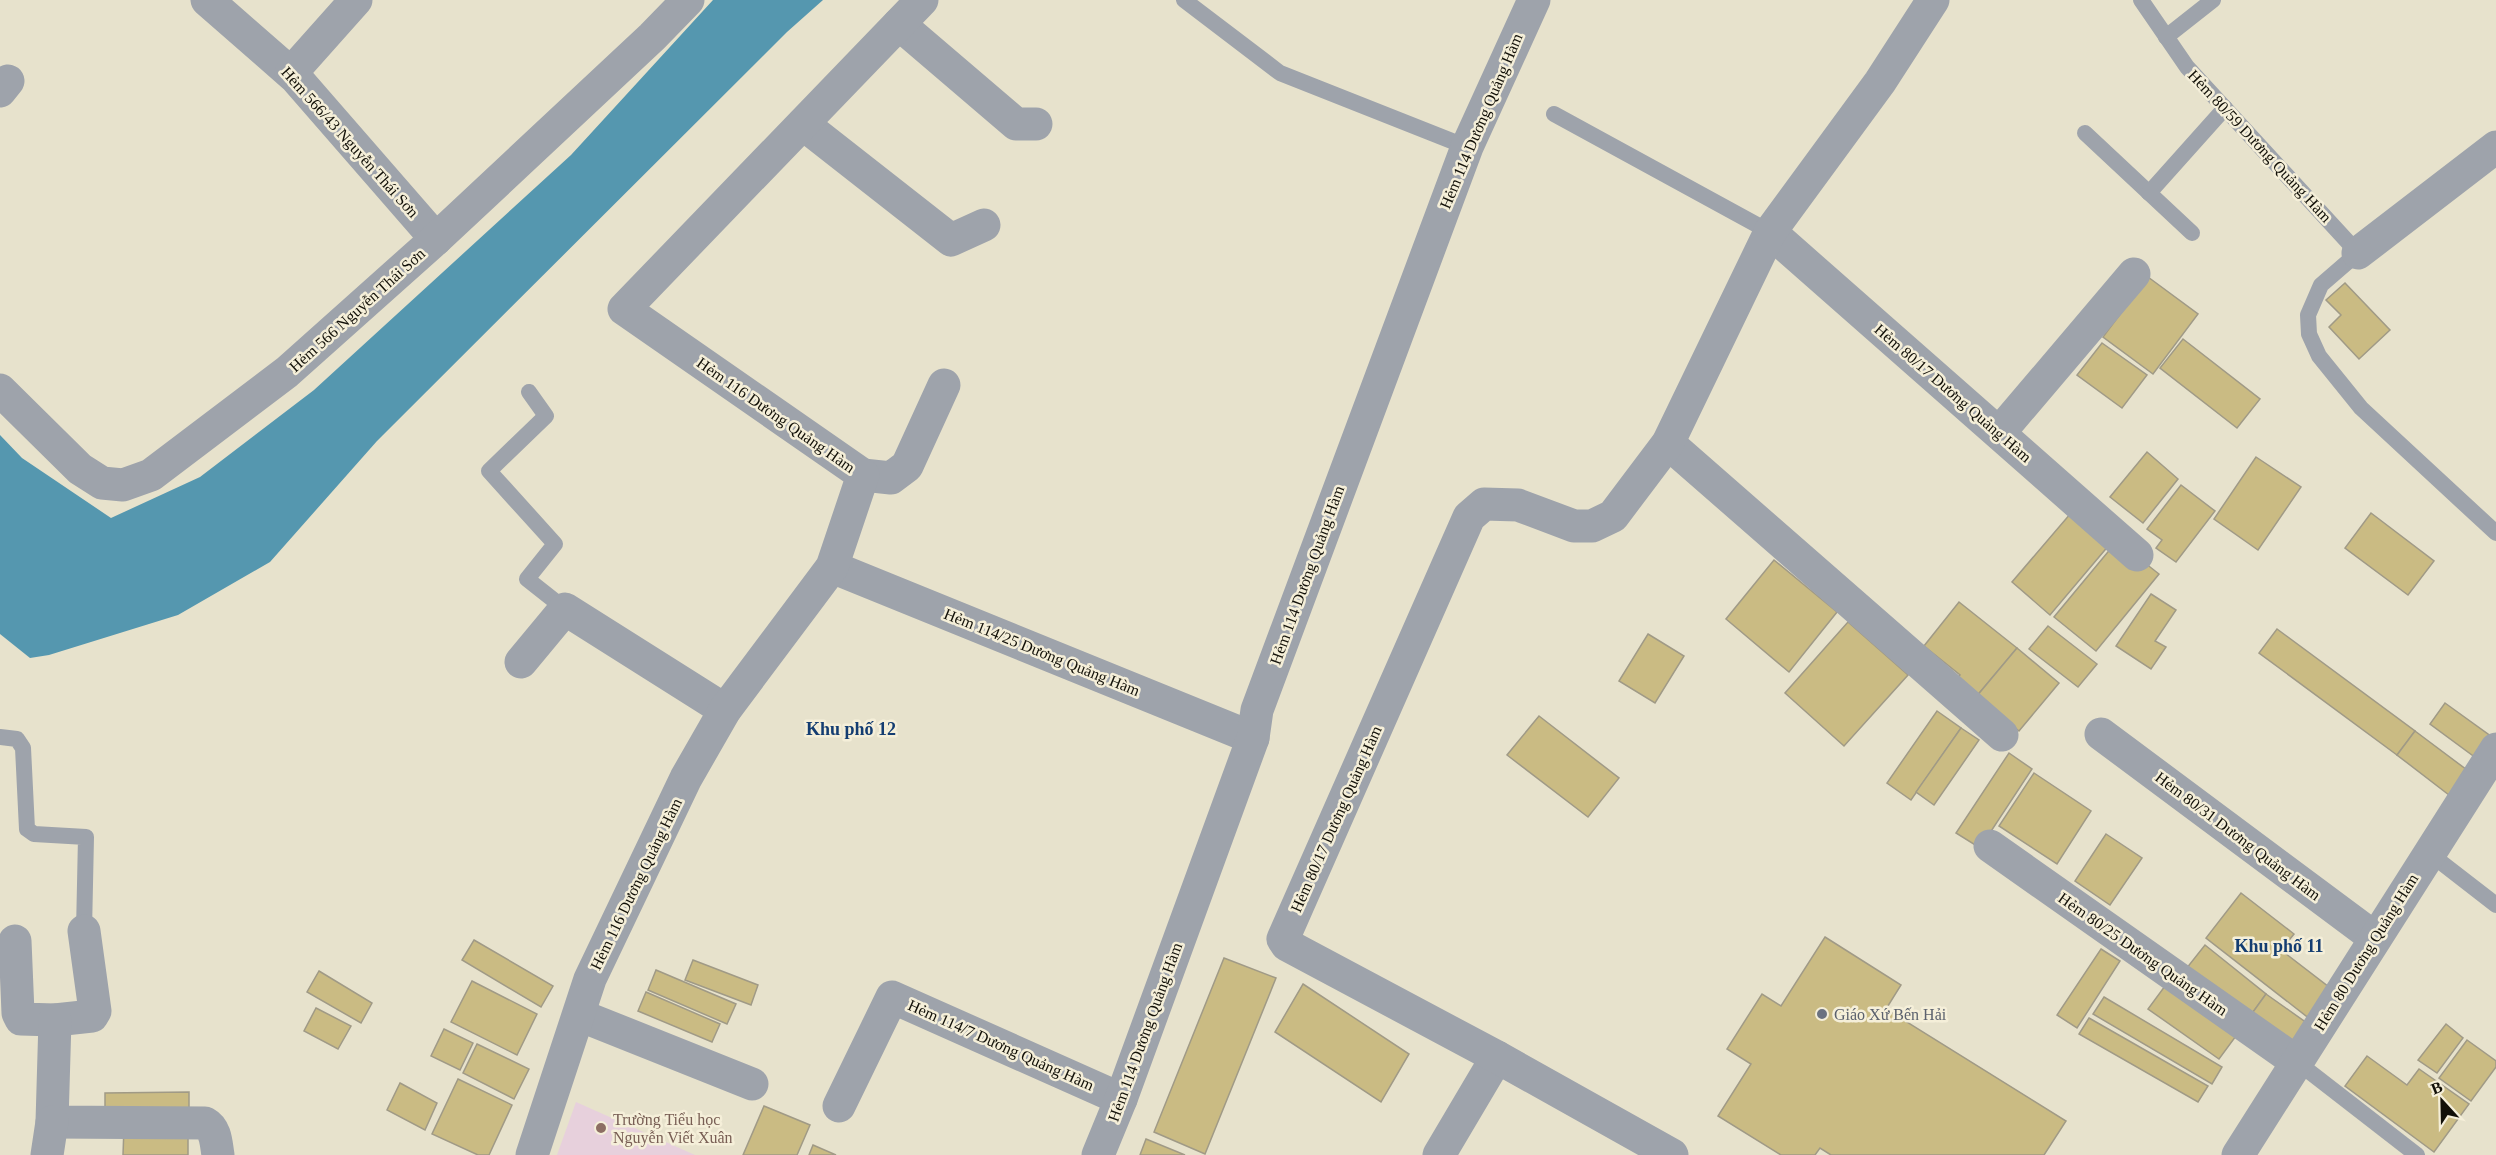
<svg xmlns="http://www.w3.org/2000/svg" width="2496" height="1155" font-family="'Times New Roman',serif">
<rect width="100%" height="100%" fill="#e7e2cc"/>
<polygon fill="#e7d0dc" points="576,1102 695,1155 557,1155"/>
<polygon fill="#5597af" points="713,0 823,0 787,32 377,441 270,562 178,615 49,655 30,658 0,634 0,435 22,458 111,518 200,477 314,390 571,155"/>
<g fill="#cabb83" stroke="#a09a86" stroke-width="1.5">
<polygon points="2148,277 2198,314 2153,374 2103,337"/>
<polygon points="2345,283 2390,330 2359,359 2329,327 2341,315 2326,300"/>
<polygon points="2183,339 2260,399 2237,428 2160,368"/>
<polygon points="2102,343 2147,375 2122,408 2077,375"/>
<polygon points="2147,452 2178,479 2143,523 2110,497"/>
<polygon points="2256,457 2301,487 2258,550 2214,519"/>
<polygon points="2181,485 2215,511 2176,562 2156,548 2162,540 2147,529"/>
<polygon points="2077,506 2115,538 2050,615 2012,582"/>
<polygon points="2371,513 2434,561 2408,595 2345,548"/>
<polygon points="2117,541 2159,574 2096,651 2054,617"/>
<polygon points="1774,560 1837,612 1789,672 1726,619"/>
<polygon points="2151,594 2176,610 2155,641 2166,647 2151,669 2116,646"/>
<polygon points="1959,602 2017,648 1976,697 1956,681 1960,675 1924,646"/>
<polygon points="1848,622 1908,675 1844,746 1785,693"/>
<polygon points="2048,626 2097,664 2078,687 2029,649"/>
<polygon points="2277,629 2415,731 2397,755 2259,653"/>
<polygon points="1648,634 1684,656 1655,703 1619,681"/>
<polygon points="2017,648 2059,683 2019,731 1976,697"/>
<polygon points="2445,703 2492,737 2476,758 2430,724"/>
<polygon points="1937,711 1961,728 1911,800 1887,783"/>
<polygon points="1539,716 1619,778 1588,817 1507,755"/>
<polygon points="1961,728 1979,740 1934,805 1916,792"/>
<polygon points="2415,731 2467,770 2449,795 2397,755"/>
<polygon points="2009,753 2032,769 1980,848 1956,833"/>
<polygon points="2034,773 2091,811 2057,864 1999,826"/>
<polygon points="2106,834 2142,858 2110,905 2075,881"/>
<polygon points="2241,893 2294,934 2281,950 2338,994 2315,1023 2206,938"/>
<polygon points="1825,937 1901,985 1886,1009 2066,1121 2044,1155 1831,1155 1820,1148 1815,1155 1781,1155 1718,1116 1751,1064 1727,1049 1762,994 1781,1006"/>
<polygon points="474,940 553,986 541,1007 462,960"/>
<polygon points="2205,945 2266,994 2248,1019 2182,974"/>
<polygon points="2101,949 2120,961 2077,1028 2057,1015"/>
<polygon points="1224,958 1276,978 1205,1154 1154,1132"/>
<polygon points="693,960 758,985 751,1005 685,980"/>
<polygon points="656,970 736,1004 727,1024 648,990"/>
<polygon points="319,971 372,1003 361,1023 307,992"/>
<polygon points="472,981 537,1014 517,1055 451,1022"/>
<polygon points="1303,984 1409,1054 1381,1102 1275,1032"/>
<polygon points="2165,986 2236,1036 2219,1059 2148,1009"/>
<polygon points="646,992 720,1024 712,1042 638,1011"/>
<polygon points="2266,994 2314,1028 2295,1053 2248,1019"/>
<polygon points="2104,997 2222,1067 2212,1084 2093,1014"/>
<polygon points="316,1008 351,1026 338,1049 304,1031"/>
<polygon points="2089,1018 2208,1086 2198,1102 2079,1034"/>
<polygon points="2446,1024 2463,1038 2437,1073 2418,1060"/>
<polygon points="444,1029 473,1043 460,1070 431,1056"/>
<polygon points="2467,1040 2496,1061 2496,1067 2471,1101 2439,1078"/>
<polygon points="477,1044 529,1069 514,1099 463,1073"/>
<polygon points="2367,1056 2407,1085 2419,1069 2469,1104 2434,1152 2345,1086"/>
<polygon points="458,1079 512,1105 489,1155 478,1155 432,1134"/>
<polygon points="400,1083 437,1103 425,1130 387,1110"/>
<polygon points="189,1092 189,1119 105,1119 105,1093"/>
<polygon points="764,1106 810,1125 797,1155 743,1155"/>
<polygon points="188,1126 188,1155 123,1155 124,1127"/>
<polygon points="1146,1139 1185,1155 1140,1155"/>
<polygon points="813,1145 836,1155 809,1155"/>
</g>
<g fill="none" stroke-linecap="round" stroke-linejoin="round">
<g stroke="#9ea3ab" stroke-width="16">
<polyline points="1184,0 1280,73 1467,147"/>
<polyline points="2141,0 2187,67 2358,253 2321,285 2308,315 2309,334 2319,356 2361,408 2496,533"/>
<polyline points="2166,37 2213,0"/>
<polyline points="1554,114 1770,232"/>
<polyline points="2085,133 2192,233"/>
<polyline points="2149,193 2225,108"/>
<polyline points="529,392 546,416 489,471 555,544 527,579 565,609"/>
<polyline points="0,737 17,739 23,748 27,829 34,834 86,837 84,931"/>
<polyline points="2429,853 2496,905"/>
<polyline points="2297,1062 2417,1155"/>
</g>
<g stroke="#9ea3ab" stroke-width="33">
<polyline points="207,0 295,77 436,239"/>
<polyline points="899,24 1016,124 1036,124"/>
<polyline points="291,73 356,0"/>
<polyline points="0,91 8,81"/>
<polyline points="803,124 951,240 984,225"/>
<polyline points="1770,232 2137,555"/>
<polyline points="2358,253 2496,147"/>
<polyline points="0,390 80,469 102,483 123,485 151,475 287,372 436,239 652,37 688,0"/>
<polyline points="1999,433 2134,274"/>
<polyline points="1668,443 2002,735"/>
<polyline points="863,475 891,478 907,466 944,385"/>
<polyline points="832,567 1253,738"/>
<polyline points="521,662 565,609 725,710"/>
<polyline points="2101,734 2375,938"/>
<polyline points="1990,846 2297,1062"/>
<polyline points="15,941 18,1013 21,1019 55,1020 92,1016 95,1011 84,931"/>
<polyline points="579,1015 752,1084"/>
<path d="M55,1020l-3,102 153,1c11,6 11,20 13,32"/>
<polyline points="839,1106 892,997 1121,1099"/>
<polyline points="47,1155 52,1122"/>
<polyline points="532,1155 590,979 686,778 725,710 832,567 863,475 624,309 922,0"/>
<polyline points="1098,1155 1121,1099 1253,738 1257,710 1467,147 1534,0"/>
<polyline points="1439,1155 1497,1057"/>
<polyline points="1672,1155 1497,1057 1287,945 1283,939 1469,517 1484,504 1518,505 1574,526 1592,526 1613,516 1668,443 1770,232 1880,82 1933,0"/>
<polyline points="2238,1155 2496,749"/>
</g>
</g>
<circle fill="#6b7280" stroke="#f5efd9" stroke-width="2" cx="1822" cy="1014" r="6"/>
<circle fill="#8d6e63" stroke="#f5efd9" stroke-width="2" cx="601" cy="1128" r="6"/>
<g text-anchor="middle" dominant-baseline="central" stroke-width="5" stroke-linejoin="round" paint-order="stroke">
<g font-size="16" fill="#121008" stroke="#f5efd9">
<text transform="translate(1481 121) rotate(-67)">Hẻm 114 Dương Quảng Hàm</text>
<text transform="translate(350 142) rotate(48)">Hẻm 566/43 Nguyễn Thái Sơn</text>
<text transform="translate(2260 146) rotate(47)">Hẻm 80/59 Dương Quảng Hàm</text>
<text transform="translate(357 310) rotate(-42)">Hẻm 566 Nguyễn Thái Sơn</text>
<text transform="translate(1953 393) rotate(41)">Hẻm 80/17 Dương Quảng Hàm</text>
<text transform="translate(776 415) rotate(35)">Hẻm 116 Dương Quảng Hàm</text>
<text transform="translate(1307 575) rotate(-70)">Hẻm 114 Dương Quảng Hàm</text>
<text transform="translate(1042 652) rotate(22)">Hẻm 114/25 Dương Quảng Hàm</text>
<text transform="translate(1336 819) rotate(-66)">Hẻm 80/17 Dương Quảng Hàm</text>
<text transform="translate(2238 836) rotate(37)">Hẻm 80/31 Dương Quảng Hàm</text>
<text transform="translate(636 884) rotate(-64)">Hẻm 116 Dương Quảng Hàm</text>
<text transform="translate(2366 952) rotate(-58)">Hẻm 80 Dương Quảng Hàm</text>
<text transform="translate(2143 954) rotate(35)">Hẻm 80/25 Dương Quảng Hàm</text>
<text transform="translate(1145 1032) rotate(-70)">Hẻm 114 Dương Quảng Hàm</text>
<text transform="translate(1001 1045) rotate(24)">Hẻm 114/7 Dương Quảng Hàm</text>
</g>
<g font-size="16" fill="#5b616d" stroke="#f5efd9" text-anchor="start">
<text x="1834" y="1014">Giáo Xứ Bến Hải</text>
</g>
<g font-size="16" fill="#785e54" stroke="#f5efd9" text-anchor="start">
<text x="613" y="1119">Trường Tiểu học<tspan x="613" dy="18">Nguyễn Viết Xuân</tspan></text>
</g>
<g font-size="18" font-weight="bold" fill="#143d71" stroke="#f5efd9">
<text x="851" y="729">Khu phố 12</text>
<text x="2279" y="946">Khu phố 11</text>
</g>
</g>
<g transform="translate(2442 1101) rotate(338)" stroke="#f5efd9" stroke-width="4.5" paint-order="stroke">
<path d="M0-4.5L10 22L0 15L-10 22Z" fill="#121008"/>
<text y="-9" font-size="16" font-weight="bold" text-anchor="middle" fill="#121008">B</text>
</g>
</svg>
